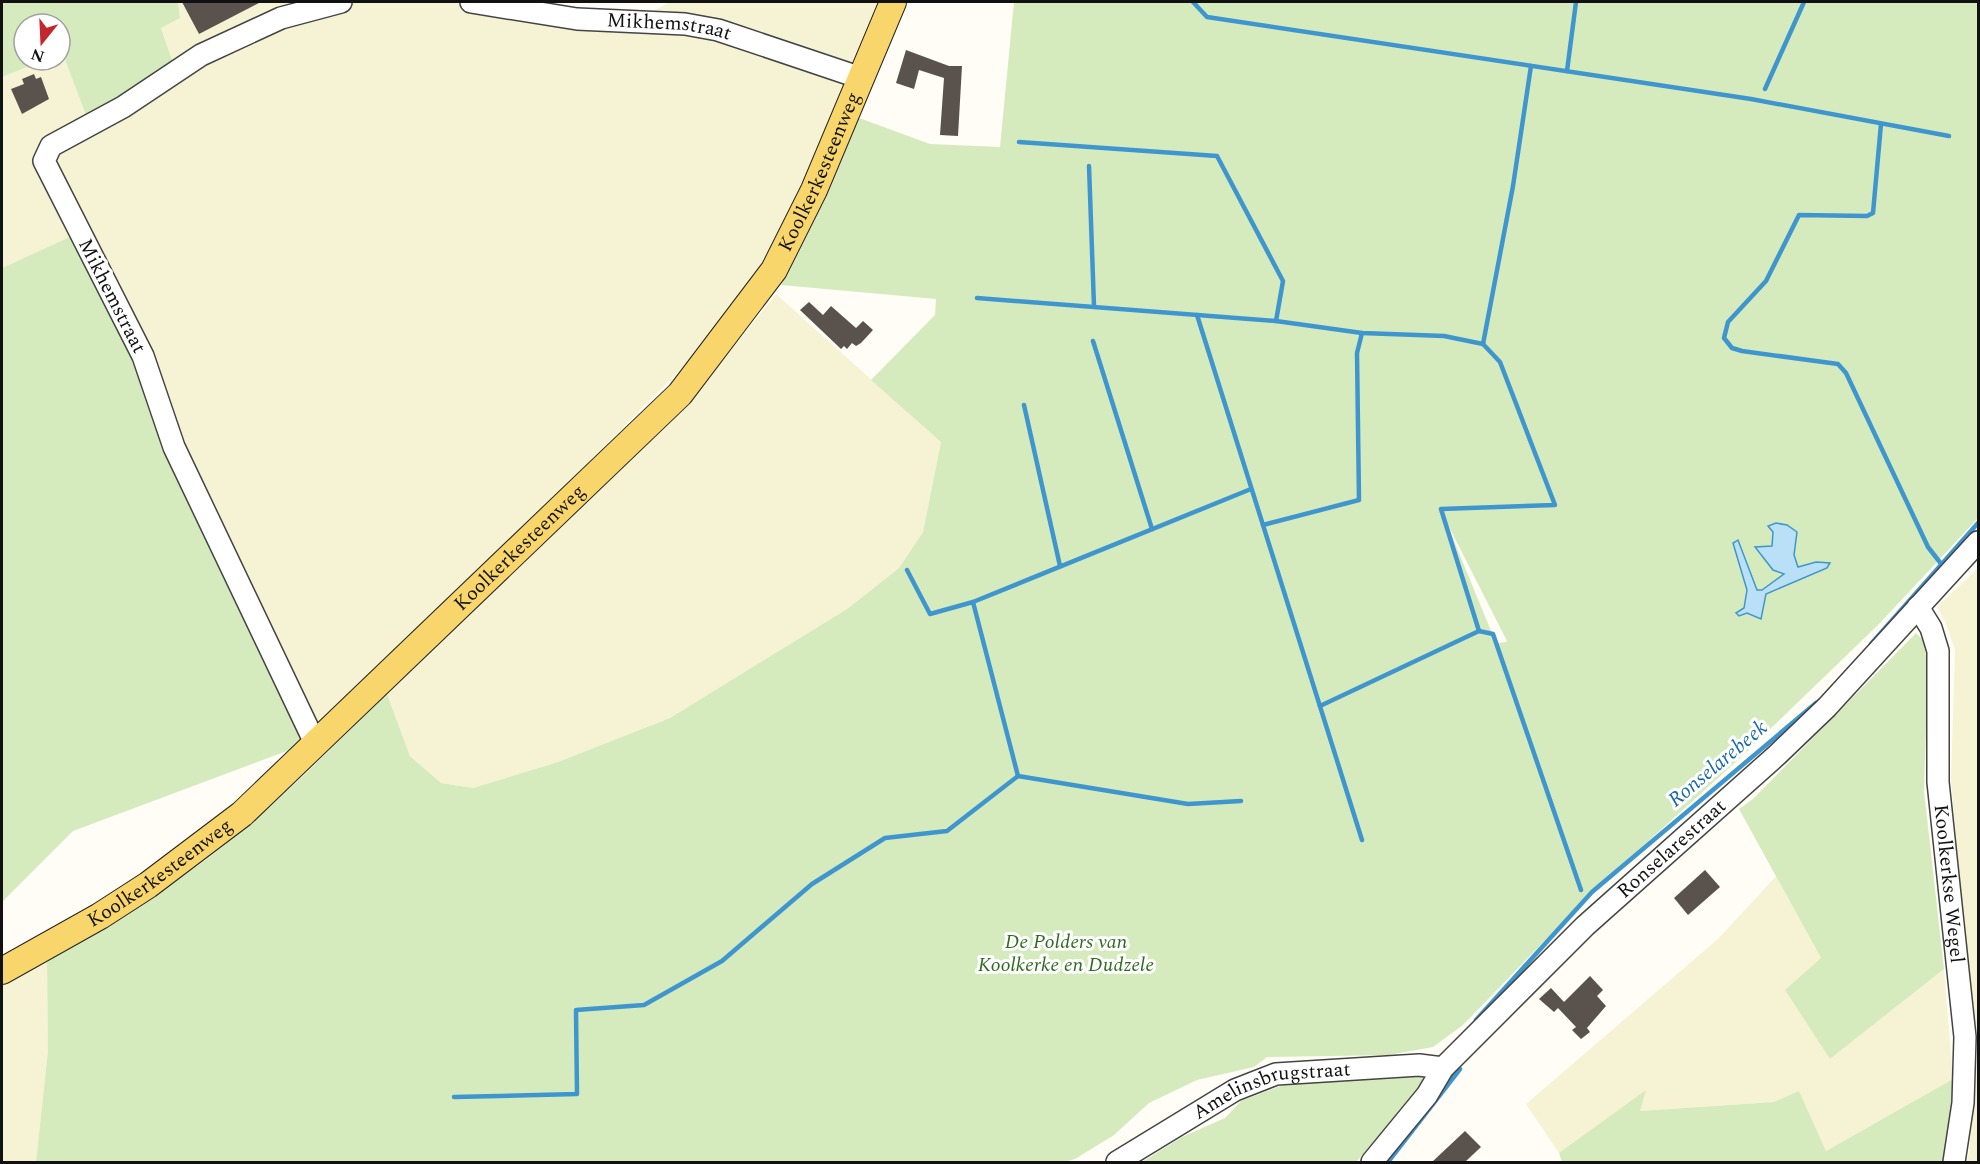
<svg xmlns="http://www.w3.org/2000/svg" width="1980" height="1164" font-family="Spectral,serif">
<rect width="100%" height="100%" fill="#fffdf5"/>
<g fill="#f6f3d4">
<polygon points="178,2 324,2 175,68 161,27 180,18"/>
<polygon points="362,2 446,2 684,27 852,81 776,250 692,358 320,732 312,725 50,153 204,58 345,4"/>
<polygon points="670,2 884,2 856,69 637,20"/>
<polygon points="63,53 89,123 49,143 76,234 2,268 2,77 45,60 60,60 60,54"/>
<polygon points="776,294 941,442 923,532 899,568 847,609 670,718 558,762 473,788 441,783 410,756 387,694 689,402"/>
<polygon points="1978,568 1978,1042 1963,937 1951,778 1955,650 1945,621 1937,607"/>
<polygon points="1776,876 1821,958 1830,1059 1944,969 1953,1079 1826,1151 1799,1092 1774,1102 1640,1111 1637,1106 1559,1153 1526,1104 1719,938"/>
<polygon points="47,962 48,1049 36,1162 2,1162 2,985"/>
<polygon points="1978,1044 1978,1162 1966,1162 1969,1153"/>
</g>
<g fill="#d5ebbd" fill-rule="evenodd">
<polygon points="2,2 178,2 180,18 161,28 175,68 89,123 63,54 60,54 60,24 24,24 24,60 45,60 2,77"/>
<path d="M1014,2h964v516l-99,106 -140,135 -147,133 -129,133 -30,22 -44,8 -122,2 -13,10 -57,13 -48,23 -35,32 -39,24 -11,3h-1028l12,-112 -1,-88c48,-29 97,-58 143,-91 72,-51 134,-116 197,-177l23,62 31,27 32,5 85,-26 112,-44 177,-109 52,-41 24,-36 18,-90 -70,-62 64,-65 1,-16 -155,-14 46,-90 32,-77 71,26 70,3zM1445,519l62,122 -1,1 -10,1z"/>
<polygon points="76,234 308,743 73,831 2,902 2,268"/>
<polygon points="1916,633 1923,640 1928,665 1924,791 1944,969 1830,1059 1785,990 1821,958 1739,809 1753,799"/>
<polygon points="1419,1075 1424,1080 1417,1093 1356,1162 1142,1162 1182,1137 1225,1118 1241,1101 1299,1079 1345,1081"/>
<polygon points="1953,1079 1952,1107 1943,1162 1562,1162 1559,1153 1646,1090 1640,1111 1774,1102 1799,1091 1826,1151"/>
</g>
<polygon fill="#b9e0f7" stroke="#3f96cf" stroke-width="1.5" points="1776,523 1787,525 1797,532 1794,555 1798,567 1816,562 1830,563 1827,568 1766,594 1761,619 1747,613 1739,616 1736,613 1744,608 1747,590 1733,543 1738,540 1757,590 1762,590 1784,574 1773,570 1755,547 1772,546 1773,532 1768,526"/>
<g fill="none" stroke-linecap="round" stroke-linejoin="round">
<g stroke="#3f96cf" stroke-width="4.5">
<polyline points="1193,2 1207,17 1751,99 1949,136"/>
<polyline points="1567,71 1576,2"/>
<polyline points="1765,89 1804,2"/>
<polyline points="1881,124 1873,213 1867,216 1799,215 1766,281 1728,322 1724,338 1732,348 1742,351 1838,364 1846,373 1928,547 1942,565"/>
<polyline points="1019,142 1217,156 1283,281 1276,321"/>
<polyline points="1089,166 1094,306"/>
<polyline points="977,298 1276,321 1362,333 1444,336 1483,344 1513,186 1531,66"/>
<polyline points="1197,315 1362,840"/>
<polyline points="1093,341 1152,529"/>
<polyline points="1024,405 1060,566"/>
<polyline points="1263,525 1359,500 1357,353 1362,333"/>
<polyline points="907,570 930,614 973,602 1018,776"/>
<polyline points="973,602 1251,489"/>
<polyline points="1479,631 1441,509 1555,505 1500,362 1483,344"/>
<polyline points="1871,644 1978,523"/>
<polyline points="1320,706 1479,631 1493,634 1581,890"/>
<polyline points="1476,1020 1592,892 1816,703"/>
<polyline points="454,1097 577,1094 576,1010 644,1005 722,961 812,884 885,838 947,831 1018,776 1188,804 1241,801"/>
<polyline points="1388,1162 1460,1069"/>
</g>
</g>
<g fill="#5a524d">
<polygon points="182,2 261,2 199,34"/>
<polygon points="906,50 949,66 962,66 958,136 940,135 944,78 919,70 914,89 896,83"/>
<polygon points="34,74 36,79 41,77 49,99 22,114 11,89 24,84 22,79"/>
<polygon points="809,302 823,315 831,306 856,328 863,321 873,330 861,343 856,346 852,343 847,349 844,346 841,349 800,310"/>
<polygon points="1705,870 1720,887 1688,915 1674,898"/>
<polygon points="1590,976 1603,990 1597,996 1606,1006 1587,1028 1590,1032 1581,1039 1572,1030 1576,1027 1558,1008 1554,1012 1539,999 1551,988 1564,1002"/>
<polygon points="1465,1131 1481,1147 1465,1162 1432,1162"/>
</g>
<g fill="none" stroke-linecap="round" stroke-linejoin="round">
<g stroke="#444" stroke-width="24">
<g id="minor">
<path id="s1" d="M471,2l106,17 108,5 33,6 143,48"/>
<path id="s2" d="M1918,607l13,21 7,23v131l27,255 -2,66 -9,59"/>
<polyline points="316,745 174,447 143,356 44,161 51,146 123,107 201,55 281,18 341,2"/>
<path id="s3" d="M1117,1162l118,-72 41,-16 143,-9 24,3"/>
<path id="s4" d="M1372,1162l55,-67 16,-27 142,-142 192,-171 50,-48 151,-165"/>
</g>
</g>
<g stroke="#222" stroke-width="28">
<g id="major">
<path id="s5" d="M2,971l98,-55 48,-31 94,-71 438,-420 94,-124 40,-80 79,-188"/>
</g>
</g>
<use href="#minor" stroke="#fff" stroke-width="21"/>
<use href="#major" stroke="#f9d66b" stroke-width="26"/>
</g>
<g text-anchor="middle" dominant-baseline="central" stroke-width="6" stroke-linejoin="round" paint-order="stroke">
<g font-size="20" fill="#111" stroke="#fff">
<text stroke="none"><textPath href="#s1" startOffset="200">Mikhemstraat</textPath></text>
<text stroke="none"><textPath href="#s5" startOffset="1158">Koolkerkesteenweg</textPath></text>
<text transform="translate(112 296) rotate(63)">Mikhemstraat</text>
<text stroke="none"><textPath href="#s5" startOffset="672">Koolkerkesteenweg</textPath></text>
<text stroke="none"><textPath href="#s4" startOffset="435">Ronselarestraat</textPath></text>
<text stroke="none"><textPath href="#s5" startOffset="186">Koolkerkesteenweg</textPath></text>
<text stroke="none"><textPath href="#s2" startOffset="282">Koolkerkse Wegel</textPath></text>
<text stroke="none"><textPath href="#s3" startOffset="174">Amelinsbrugstraat</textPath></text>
</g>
<g font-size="20" font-style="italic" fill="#2f6b1f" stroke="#fff">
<text x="1066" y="942">De Polders van<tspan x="1066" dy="23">Koolkerke en Dudzele</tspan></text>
</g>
<g font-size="21" font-style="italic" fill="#1768a6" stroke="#fff">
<text transform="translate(1718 764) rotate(-40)">Ronselarebeek</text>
</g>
</g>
<rect width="1980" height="1164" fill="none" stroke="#111111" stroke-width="6"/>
<g transform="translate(42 42) rotate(198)"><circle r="28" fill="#ffffff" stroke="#a0a0a0" stroke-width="1.5"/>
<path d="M0-4.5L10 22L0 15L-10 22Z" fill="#c4262e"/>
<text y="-9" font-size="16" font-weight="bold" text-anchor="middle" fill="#111111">N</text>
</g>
</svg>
